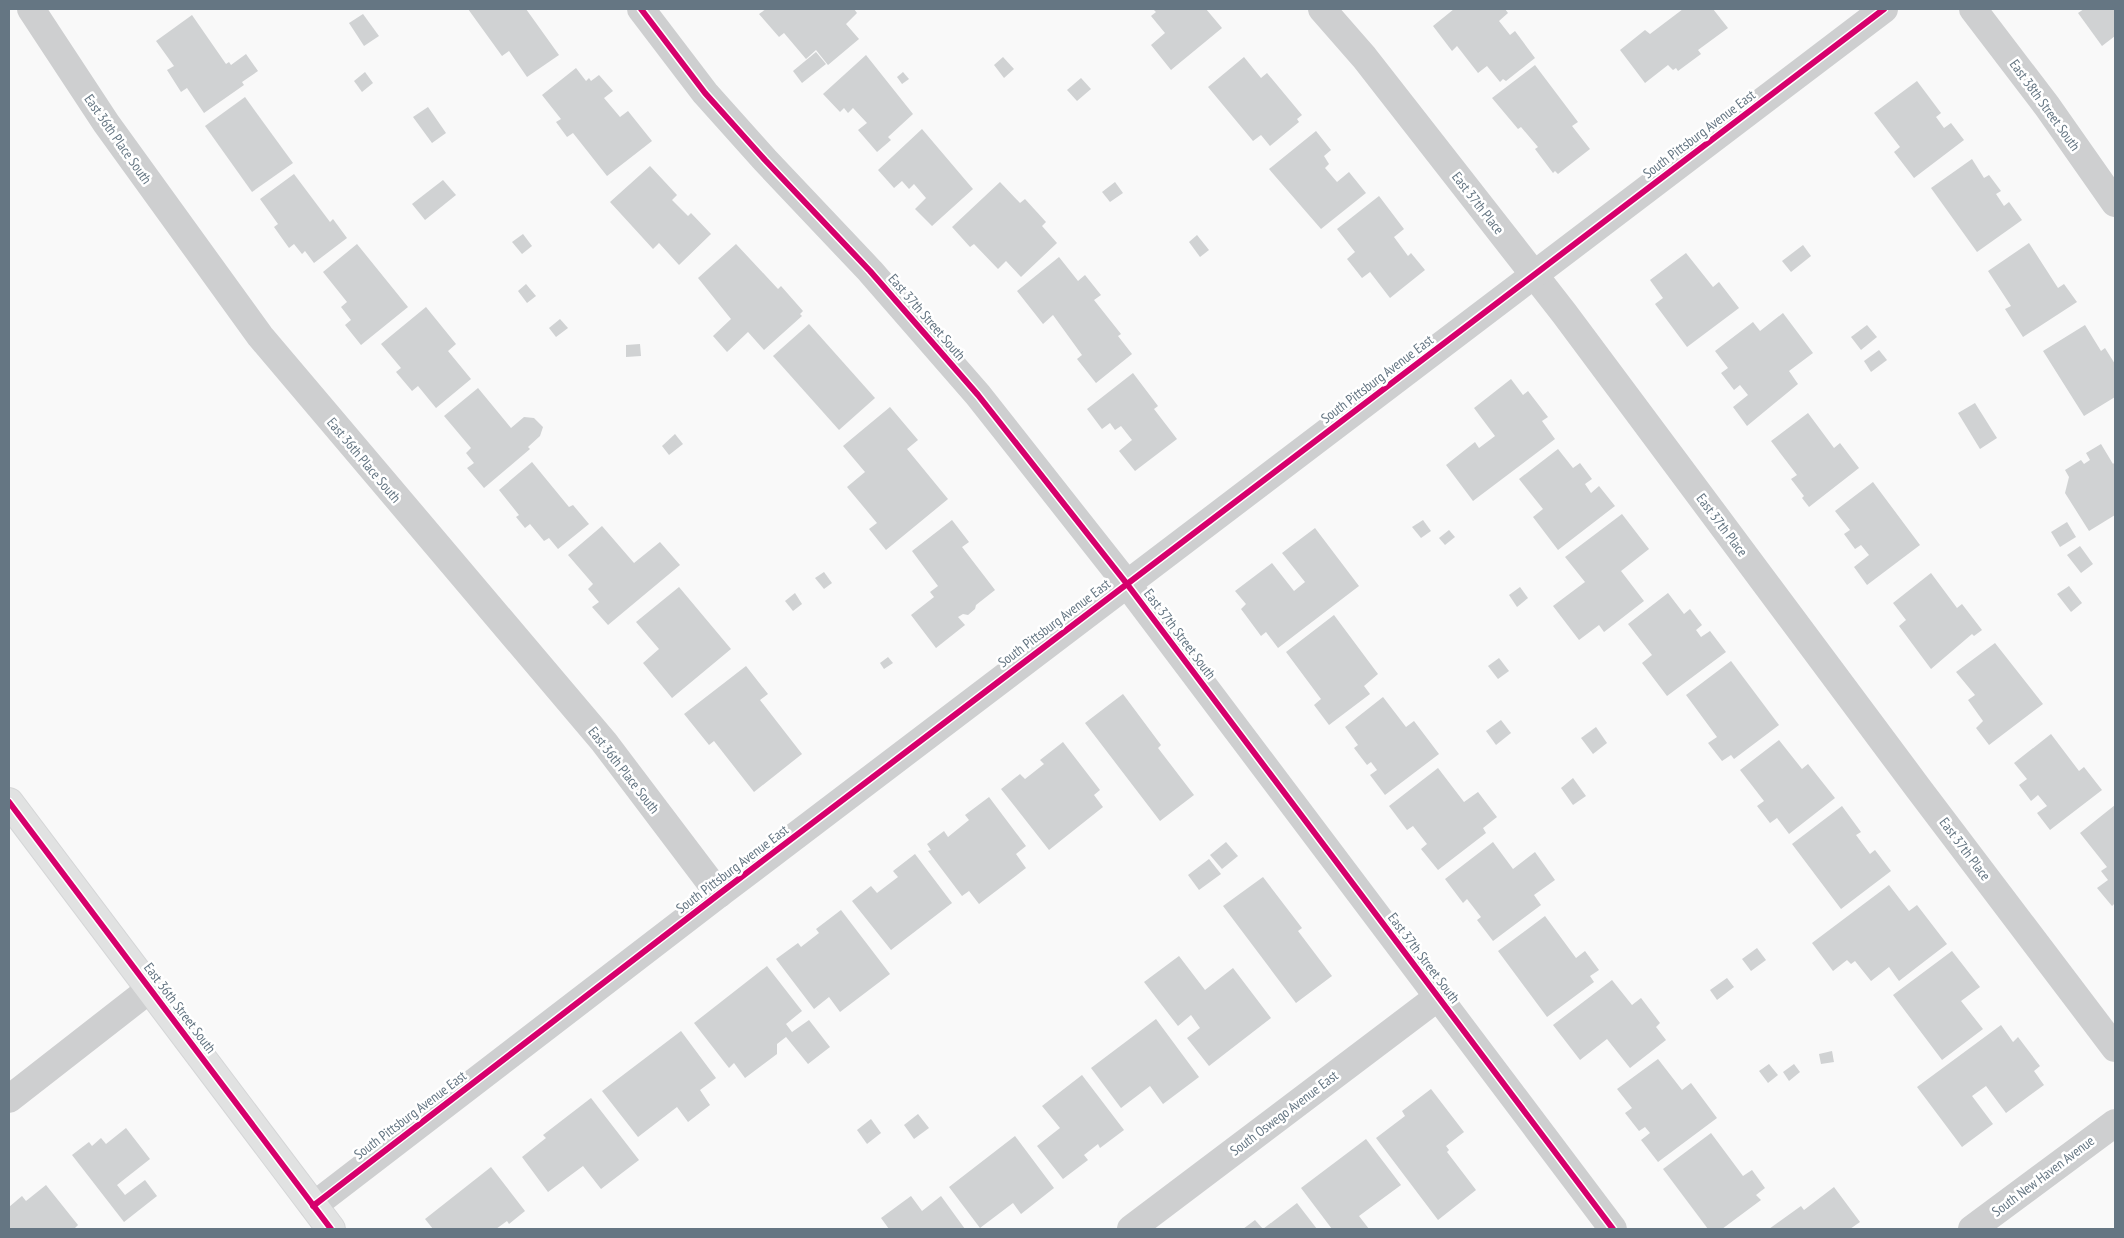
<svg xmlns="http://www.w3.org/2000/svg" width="2124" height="1238" font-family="'PT Sans Narrow',sans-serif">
<rect width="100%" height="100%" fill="#f9f9f9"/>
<g fill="#d0d2d3">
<polygon points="468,9 526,9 559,55 527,77 509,51 502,56"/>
<polygon points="766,9 854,9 857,13 846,24 859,39 828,65 816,50 806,59 784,33 779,37 759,14"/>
<polygon points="1153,9 1206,9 1222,28 1171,70 1151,45 1165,33 1151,16 1156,12"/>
<polygon points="1454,9 1505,9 1508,13 1499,21 1510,35 1515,31 1535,58 1506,81 1503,79 1500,82 1487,66 1478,73 1457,46 1452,51 1433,26"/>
<polygon points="1683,9 1713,9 1728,28 1698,50 1701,54 1678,71 1676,68 1673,70 1668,65 1645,83 1620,50 1645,30 1650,34"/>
<polygon points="2084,9 2115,9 2115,36 2102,46 2078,13"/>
<polygon points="363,14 379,36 364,46 349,23"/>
<polygon points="192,15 226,64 229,62 231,65 246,54 258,71 242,82 244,85 204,113 187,88 181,92 167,70 174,66 156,41"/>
<polygon points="816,52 826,64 802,83 793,71"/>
<polygon points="866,55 913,114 888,137 891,140 877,152 858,130 867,123 853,108 848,113 844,108 840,112 823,94"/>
<polygon points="1003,57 1014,69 1004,78 994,65"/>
<polygon points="1244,57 1261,78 1267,73 1302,115 1297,119 1299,122 1270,146 1261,135 1253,141 1208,87"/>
<polygon points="1535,65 1578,122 1572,126 1590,149 1558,174 1555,171 1553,173 1535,149 1538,147 1521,127 1518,129 1492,98"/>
<polygon points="576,68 586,81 589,78 591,81 599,75 613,91 604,98 620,117 628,111 652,141 607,176 573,133 567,137 556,122 561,119 542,95"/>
<polygon points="365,72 373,83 362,92 354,81"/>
<polygon points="903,72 909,79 902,84 897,77"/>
<polygon points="1081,78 1091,89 1077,101 1067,90"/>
<polygon points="1917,81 1941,113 1936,117 1944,128 1951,123 1964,140 1914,178 1894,152 1900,147 1874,113"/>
<polygon points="245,97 293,163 252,192 205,126"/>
<polygon points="428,107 446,133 432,143 413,117"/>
<polygon points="922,129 973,189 932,226 915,209 926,198 914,184 909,189 902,181 894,188 878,170"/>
<polygon points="1316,131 1331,150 1324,156 1329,164 1325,168 1337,182 1349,172 1366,193 1321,229 1269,169"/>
<polygon points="1972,159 1984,178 1989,175 2001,191 1996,194 2004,206 2009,202 2022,220 1977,252 1931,188"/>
<polygon points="650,166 677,195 672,200 688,216 691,213 711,234 679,265 659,243 653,249 610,202"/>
<polygon points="294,174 330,222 333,219 347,238 314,263 305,251 302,254 294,244 289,248 274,227 278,224 260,199"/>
<polygon points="443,180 456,195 425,220 412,204"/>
<polygon points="1000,182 1020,203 1025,199 1046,222 1042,226 1057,243 1021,277 1006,261 998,269 974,244 970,247 952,227"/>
<polygon points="1115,182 1123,193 1110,202 1102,192"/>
<polygon points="1379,196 1404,229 1394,237 1408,256 1411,253 1425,270 1390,298 1370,272 1362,278 1347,259 1355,252 1337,229"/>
<polygon points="523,234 532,246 522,254 512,242"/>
<polygon points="1197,235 1209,250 1200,257 1189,242"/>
<polygon points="2029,243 2058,288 2064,284 2077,302 2023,337 2005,309 2011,306 1988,271"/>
<polygon points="357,244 408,307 361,345 345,325 351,320 341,307 347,302 323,272"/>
<polygon points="736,244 778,289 781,286 803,311 800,314 802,316 764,350 748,332 727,352 713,336 731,319 698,278"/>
<polygon points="1803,245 1811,256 1791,272 1782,261"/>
<polygon points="1686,253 1713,287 1719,282 1739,308 1687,347 1655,304 1663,298 1650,280"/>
<polygon points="1059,257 1078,281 1085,275 1101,295 1094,300 1121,334 1118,336 1132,354 1096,383 1077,359 1082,355 1053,315 1043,324 1017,291"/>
<polygon points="526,284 536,296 527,303 518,291"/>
<polygon points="426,307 456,344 448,351 471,379 436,408 418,386 412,391 396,372 401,368 381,344"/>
<polygon points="1783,313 1813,353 1789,371 1798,384 1747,426 1733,407 1748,395 1740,385 1734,390 1721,373 1728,368 1715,351 1753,322 1760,331"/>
<polygon points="560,319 568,328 556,337 549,328"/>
<polygon points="809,324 875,398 839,430 773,356"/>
<polygon points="1867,325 1877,337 1861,350 1851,337"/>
<polygon points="2085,325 2101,351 2105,348 2115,364 2115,397 2084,416 2043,351"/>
<polygon points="640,344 641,356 626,357 626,345"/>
<polygon points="1879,350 1887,360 1871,372 1864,361"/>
<polygon points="1133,373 1158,406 1154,409 1177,439 1135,471 1119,451 1132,440 1121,426 1115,430 1110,423 1102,429 1087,409"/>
<polygon points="1511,379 1523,395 1528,391 1548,417 1542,421 1555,439 1473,501 1446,465 1475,442 1479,448 1495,436 1474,408"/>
<polygon points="478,388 511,428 524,417 534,418 543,427 540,436 528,447 530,449 484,488 467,468 474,463 466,453 471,448 444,416"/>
<polygon points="1975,403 1997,438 1980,449 1958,413"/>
<polygon points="890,407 918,440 907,449 948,499 886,550 869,529 877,523 847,487 865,472 843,446"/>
<polygon points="1808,413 1834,448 1840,443 1859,468 1809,507 1802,498 1804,496 1791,479 1797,475 1771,441"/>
<polygon points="675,434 683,444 669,455 662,446"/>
<polygon points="2101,444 2113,464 2115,462 2115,515 2089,531 2065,493 2069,477 2065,470 2081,460 2084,464 2090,460 2086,453"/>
<polygon points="1558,449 1573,468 1580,463 1592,479 1585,484 1591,493 1599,486 1615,506 1558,550 1533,517 1543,509 1519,479"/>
<polygon points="532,462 569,507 573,505 589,524 558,549 549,538 544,541 530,524 525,528 516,517 519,515 499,490"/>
<polygon points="1873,482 1920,545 1867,585 1854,567 1869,555 1861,545 1855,549 1844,534 1850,530 1835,511"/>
<polygon points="1622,514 1649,549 1621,571 1644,601 1604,632 1599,625 1579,640 1553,606 1585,582 1565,557"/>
<polygon points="952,520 969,542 962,547 995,590 976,605 975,609 968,615 963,614 958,617 965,625 936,648 911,615 934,597 930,592 938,586 912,551"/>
<polygon points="1423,520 1431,531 1421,538 1412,527"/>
<polygon points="2067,522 2076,537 2060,547 2051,532"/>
<polygon points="602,526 634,563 660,542 680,565 608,625 592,607 599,602 588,589 593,584 568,555"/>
<polygon points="1315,528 1359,586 1278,648 1266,632 1261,636 1241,609 1246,604 1235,591 1272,563 1294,591 1305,582 1282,553"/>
<polygon points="1449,530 1455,537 1445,545 1439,538"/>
<polygon points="2080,546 2093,564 2081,573 2067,555"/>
<polygon points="824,572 832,583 824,589 815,578"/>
<polygon points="1931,573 1957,608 1962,604 1982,630 1974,636 1972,634 1931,669 1899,626 1906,620 1893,603"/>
<polygon points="2069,586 2082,603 2071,612 2057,594"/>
<polygon points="679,587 731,649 672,698 643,663 659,649 636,622"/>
<polygon points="1520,587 1528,598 1517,607 1509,595"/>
<polygon points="795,593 802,604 793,611 785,601"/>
<polygon points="1668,593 1684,614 1690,609 1702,625 1696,630 1701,637 1710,631 1726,652 1667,696 1642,663 1652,655 1628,624"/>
<polygon points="1334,615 1378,674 1364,686 1370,694 1329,725 1314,705 1321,699 1286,652"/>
<polygon points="1995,643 2043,704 1989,745 1976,728 1983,721 1968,700 1975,695 1956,672"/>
<polygon points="888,657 893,663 884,669 880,663"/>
<polygon points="1499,658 1509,671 1498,679 1488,666"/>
<polygon points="1731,661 1779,725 1734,759 1731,755 1722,761 1708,743 1717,737 1686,695"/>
<polygon points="746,666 768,694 760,700 802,754 754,792 714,741 709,745 684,714"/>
<polygon points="1123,694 1161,745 1158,748 1194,795 1160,821 1085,723"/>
<polygon points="1383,697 1406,727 1414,721 1439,754 1385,795 1370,775 1377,770 1371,762 1367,765 1354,748 1358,745 1345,727"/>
<polygon points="1501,720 1511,733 1496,745 1486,731"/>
<polygon points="1596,727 1607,743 1593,754 1581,738"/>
<polygon points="2051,734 2079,771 2084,767 2102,790 2050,830 2037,813 2047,806 2038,795 2031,801 2019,785 2027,779 2014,763"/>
<polygon points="1779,740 1802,769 1808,764 1835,798 1789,834 1777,818 1770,823 1757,806 1764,801 1740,770"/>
<polygon points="1063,742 1100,790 1094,795 1103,807 1049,850 1001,789 1020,774 1025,779 1044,764 1040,760"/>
<polygon points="1438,768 1464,802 1478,792 1497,817 1483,828 1486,833 1438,870 1421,849 1427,844 1413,826 1407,830 1389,806"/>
<polygon points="1573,778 1586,796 1573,805 1561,788"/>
<polygon points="989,797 1026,846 1016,854 1026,868 979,904 969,891 962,896 928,851 931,850 927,844 944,831 948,837 969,820 965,815"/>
<polygon points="2115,805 2115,903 2112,906 2097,888 2108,880 2101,871 2107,867 2080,833"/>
<polygon points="1842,806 1861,832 1856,835 1870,854 1875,850 1891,871 1841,909 1792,844"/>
<polygon points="1226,842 1238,856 1222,869 1210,855"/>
<polygon points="1493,842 1513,869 1535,852 1555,880 1534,895 1541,905 1493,941 1477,920 1481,917 1467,899 1463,903 1445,879"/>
<polygon points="915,854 952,903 891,950 852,901 871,886 877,893 898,877 893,871"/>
<polygon points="1209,859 1221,874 1199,890 1188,875"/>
<polygon points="1263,877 1302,928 1298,931 1332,976 1296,1003 1223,906"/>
<polygon points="1889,885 1909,911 1917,905 1947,944 1899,981 1889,967 1871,981 1855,961 1851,964 1847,960 1833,971 1812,943"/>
<polygon points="841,910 890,974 840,1012 829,997 814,1009 776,959 798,943 801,947 819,933 816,929"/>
<polygon points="1545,916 1576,958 1585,951 1599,970 1590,976 1594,982 1547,1017 1498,951"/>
<polygon points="1757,948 1766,960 1751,971 1742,959"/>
<polygon points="1952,951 1980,987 1961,1001 1983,1029 1942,1060 1893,995"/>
<polygon points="1179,956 1205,990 1233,968 1271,1018 1209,1066 1187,1038 1200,1028 1191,1015 1178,1026 1144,982"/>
<polygon points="767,966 802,1011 786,1024 792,1032 809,1020 830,1047 808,1064 786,1037 777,1044 777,1054 745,1078 734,1063 729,1068 694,1023"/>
<polygon points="1727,978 1734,987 1717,1000 1710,990"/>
<polygon points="1612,980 1632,1005 1641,998 1660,1023 1656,1027 1666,1040 1630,1068 1607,1039 1580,1060 1553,1025"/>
<polygon points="1156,1019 1199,1077 1163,1104 1150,1086 1121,1108 1091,1068"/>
<polygon points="2001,1025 2013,1042 2018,1037 2040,1066 2034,1071 2044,1085 2006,1113 1986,1086 1972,1096 1993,1124 1962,1147 1917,1087"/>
<polygon points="681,1031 716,1078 700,1090 710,1105 688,1122 677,1107 638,1137 602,1091"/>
<polygon points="1832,1051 1834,1062 1821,1064 1819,1054"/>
<polygon points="1658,1059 1682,1090 1691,1083 1717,1118 1658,1162 1641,1140 1650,1133 1645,1127 1639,1131 1625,1113 1632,1108 1617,1089"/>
<polygon points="1769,1064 1778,1075 1768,1083 1759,1071"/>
<polygon points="1794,1064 1800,1072 1789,1081 1783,1072"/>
<polygon points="1082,1075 1124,1130 1100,1148 1098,1144 1084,1155 1088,1160 1063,1179 1037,1146 1060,1128 1042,1106"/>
<polygon points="1431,1089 1464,1132 1446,1146 1449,1150 1447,1152 1476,1190 1438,1220 1376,1138 1405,1116 1402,1111"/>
<polygon points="591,1098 639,1160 601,1189 583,1166 548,1192 522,1157 546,1138 543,1135"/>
<polygon points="918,1114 929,1128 914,1139 904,1125"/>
<polygon points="871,1119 881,1133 867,1144 857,1130"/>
<polygon points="126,1128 150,1159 117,1185 125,1195 145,1180 157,1196 124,1222 72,1155 89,1142 92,1146 101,1138 106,1144"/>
<polygon points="1711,1133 1743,1176 1752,1170 1765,1188 1756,1195 1761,1200 1722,1229 1708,1229 1663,1169"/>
<polygon points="1015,1136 1054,1188 1021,1214 1013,1203 980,1228 949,1187"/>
<polygon points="1366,1139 1401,1185 1359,1216 1369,1229 1332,1229 1301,1188"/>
<polygon points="491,1167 525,1211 509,1224 507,1221 496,1229 433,1229 425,1219"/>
<polygon points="46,1185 78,1225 74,1229 9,1229 9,1207 22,1196 26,1201"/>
<polygon points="1834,1187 1860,1222 1850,1229 1769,1229 1801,1206 1804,1210"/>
<polygon points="911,1196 922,1211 941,1196 965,1229 889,1229 881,1218"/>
<polygon points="1297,1203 1317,1229 1263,1229"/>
<polygon points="1255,1220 1263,1229 1243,1229"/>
</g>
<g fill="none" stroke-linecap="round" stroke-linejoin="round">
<g stroke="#d5d6d7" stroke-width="30">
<polyline id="secondary" points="9,802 331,1229"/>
</g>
<g stroke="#cecfd0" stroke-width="28">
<polyline points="31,9 106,123 260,336 604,742 719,894"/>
<polyline points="641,9 705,93 765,160 870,271 978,395 1127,584 1613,1229"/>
<polyline points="1322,9 1364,57 1564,313 1918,788 2115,1048"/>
<polyline points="1973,9 2047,106 2115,203"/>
<polyline points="9,1099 150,989"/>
<polyline points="313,1206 719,894 1884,9"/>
<polyline points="1131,1229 1438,997"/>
<polyline points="1972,1229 2115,1123"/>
</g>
<use href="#secondary" stroke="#e1e2e2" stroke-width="28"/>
<g stroke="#fff" stroke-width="9">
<g id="cycleway">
<polyline points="641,9 705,93 765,160 870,271 978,395 1127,584 1613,1229"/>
<polyline points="9,802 331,1229"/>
<polyline points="313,1206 719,894 1884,9"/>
</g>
</g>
<use href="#cycleway" stroke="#d6006c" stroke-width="6"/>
</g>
<g text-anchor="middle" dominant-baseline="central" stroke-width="5" stroke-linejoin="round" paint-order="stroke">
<g font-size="14" fill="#657683" stroke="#fff">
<text transform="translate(2045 105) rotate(54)">East 38th Street South</text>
<text transform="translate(1699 134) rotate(-37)">South Pittsburg Avenue East</text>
<text transform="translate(118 139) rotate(55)">East 36th Place South</text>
<text transform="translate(1478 203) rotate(52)">East 37th Place</text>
<text transform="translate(927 317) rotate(49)">East 37th Street South</text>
<text transform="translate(1377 379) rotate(-37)">South Pittsburg Avenue East</text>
<text transform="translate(364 460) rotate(50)">East 36th Place South</text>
<text transform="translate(1722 525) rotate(53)">East 37th Place</text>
<text transform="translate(1054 623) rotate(-37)">South Pittsburg Avenue East</text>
<text transform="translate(1180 634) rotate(53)">East 37th Street South</text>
<text transform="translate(624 770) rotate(52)">East 36th Place South</text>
<text transform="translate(1965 849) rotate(53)">East 37th Place</text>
<text transform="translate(732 869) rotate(-37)">South Pittsburg Avenue East</text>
<text transform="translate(1424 958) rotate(53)">East 37th Street South</text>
<text transform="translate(180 1008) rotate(53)">East 36th Street South</text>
<text transform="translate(1284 1113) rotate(-37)">South Oswego Avenue East</text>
<text transform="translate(410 1115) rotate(-37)">South Pittsburg Avenue East</text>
<text transform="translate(2043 1176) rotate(-37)">South New Haven Avenue</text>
</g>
</g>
<rect width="2124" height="1238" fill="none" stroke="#657683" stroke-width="20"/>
</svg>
